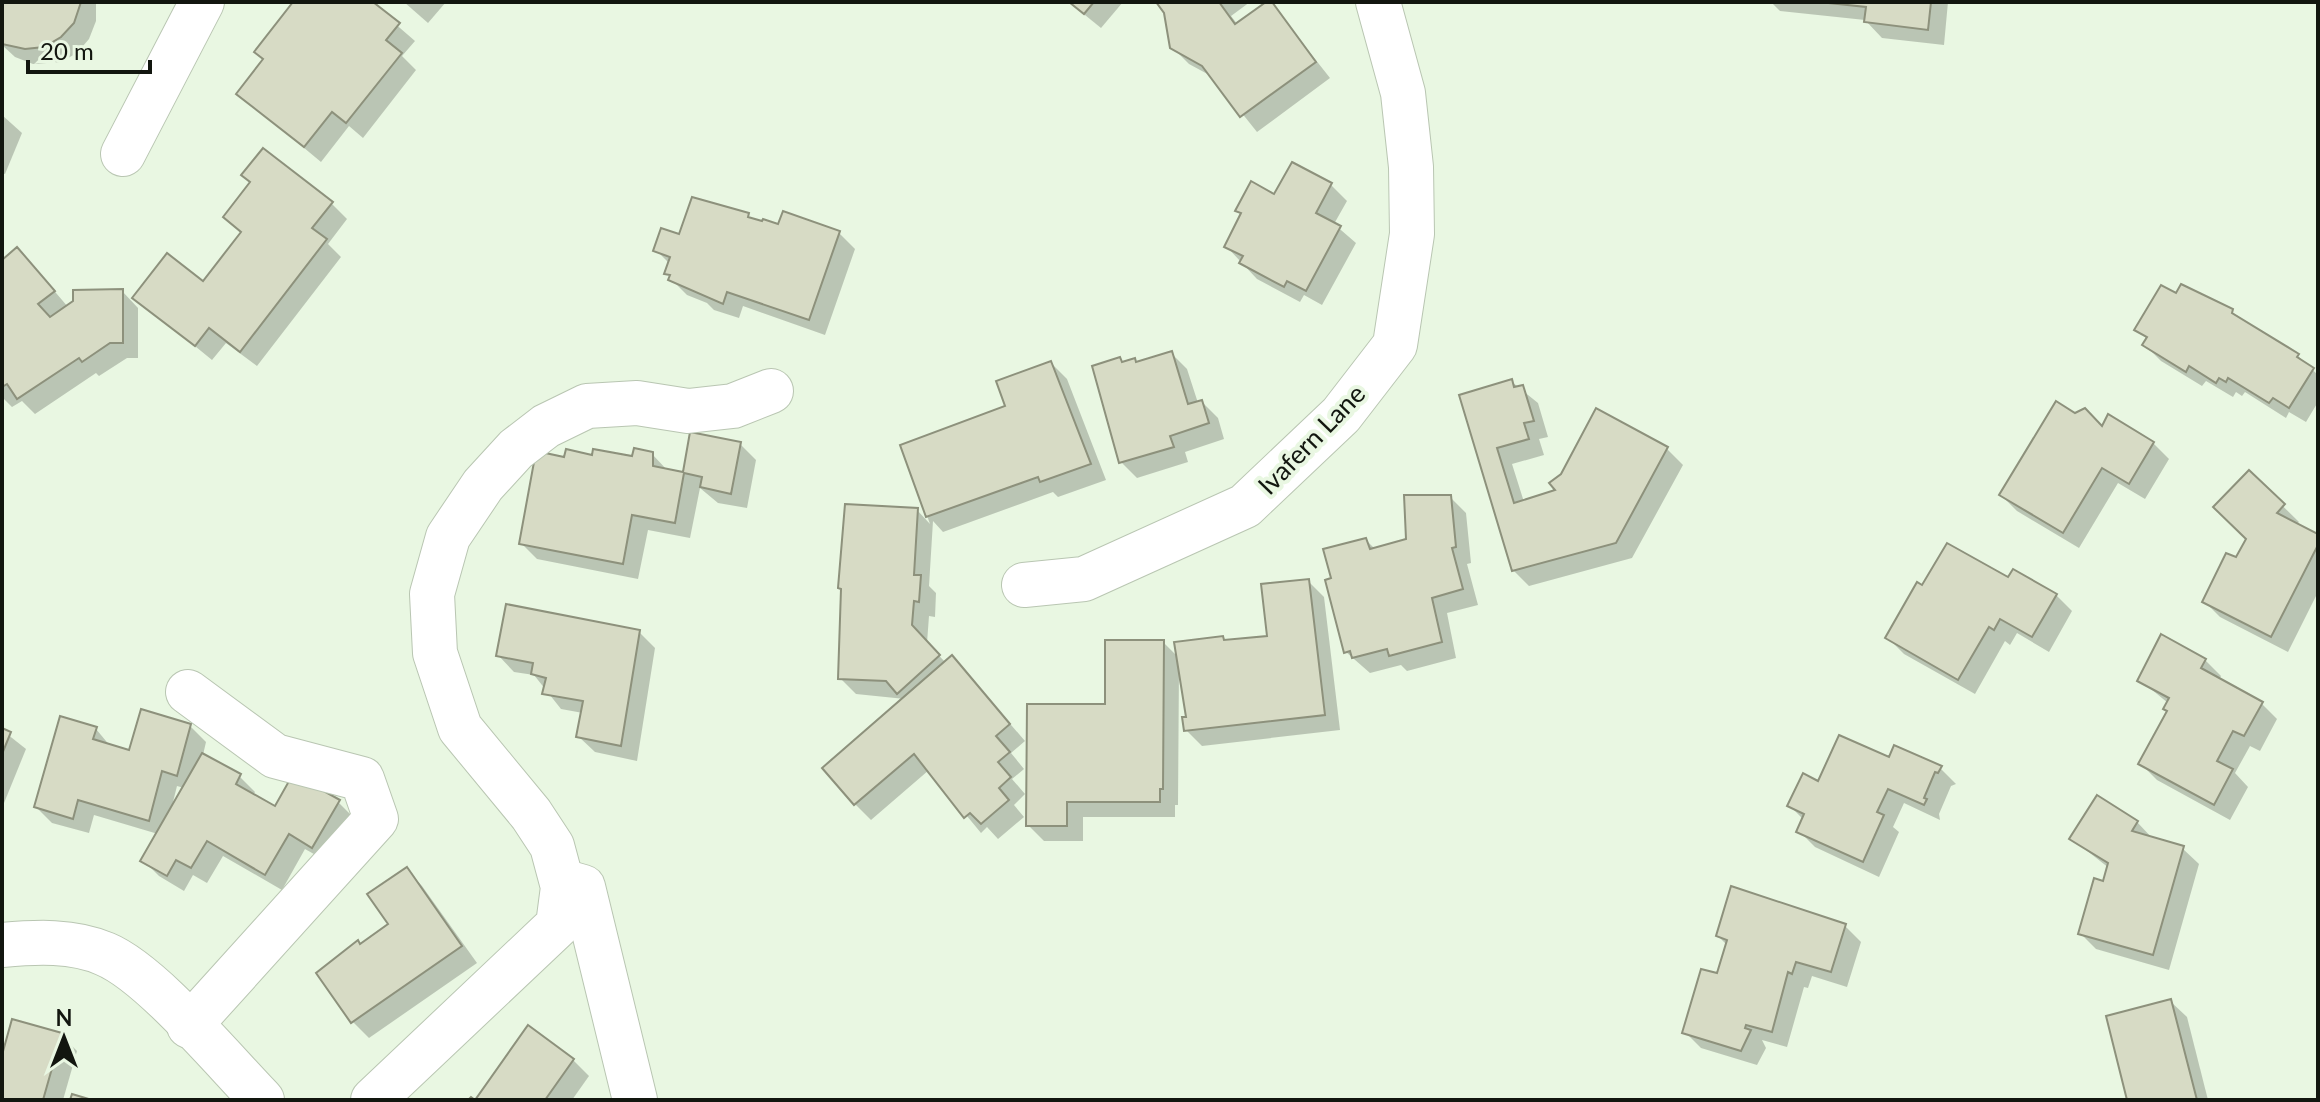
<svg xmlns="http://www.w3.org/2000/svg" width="2320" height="1102" font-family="Lato,sans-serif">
<rect width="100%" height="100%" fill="#e9f7e2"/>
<g fill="#0003" fill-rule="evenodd">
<polygon points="2,2 96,2 96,21 89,39 77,53 61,62 33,64 15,57 2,45"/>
<polygon points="296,2 370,2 415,41 402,56 416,70 363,138 349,126 321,162 238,93 264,60"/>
<polygon points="404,2 446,2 428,23"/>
<polygon points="1069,2 1123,2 1101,28"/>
<polygon points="1159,2 1250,2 1231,16 1238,25 1270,2 1330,78 1257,132 1213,77 1189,64 1172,47 1166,12"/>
<polygon points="1771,2 1948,2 1944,45 1882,38 1865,20 1780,11"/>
<polygon points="2,115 22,133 5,174 2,173"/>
<polygon points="1331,185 1347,201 1334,224 1356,243 1322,305 1304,295 1300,302 1257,279 1226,246 1243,215 1238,210 1275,196"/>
<polygon points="693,199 779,227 839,233 855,249 825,335 743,306 739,318 714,310 707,303 687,295 671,279 667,273 670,264 656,250 680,236"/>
<polygon points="331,203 347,219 328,244 341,257 257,366 226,343 212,360 135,297 204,284 242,234 225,217"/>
<polygon points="2,263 33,266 68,307 122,291 138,308 138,358 127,358 99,376 96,373 35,414 22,401 12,407 2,397"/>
<polygon points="2176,296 2206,302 2209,297 2298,356 2318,375 2318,402 2306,422 2289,412 2286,418 2245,392 2242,396 2236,392 2233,397 2206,381 2202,386 2161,361 2145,345 2148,340 2137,329"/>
<polygon points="1171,353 1187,369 1198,403 1202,402 1218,418 1224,439 1185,452 1188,462 1137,478 1121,462 1094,367 1119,359 1124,364 1137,363"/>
<polygon points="1051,363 1067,379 1106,480 1058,497 1053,492 943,532 933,521 929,586 936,593 935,617 929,616 927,643 946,663 967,674 1025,741 1011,753 1024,769 1012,779 1025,794 1014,805 1024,817 998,839 987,827 981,833 929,770 871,820 855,804 905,699 856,694 840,678 917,510 930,524 902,446 1008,408"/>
<polygon points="1512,382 1538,403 1548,437 1539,439 1544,455 1512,464 1524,502 1667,449 1683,465 1632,558 1529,586 1513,570 1462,396"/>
<polygon points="2102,429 2153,443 2169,459 2145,499 2118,483 2079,548 2017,511 2001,495"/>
<polygon points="692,435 740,444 756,460 747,508 718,503 700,488 690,538 648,530 638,579 537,559 521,543 565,459 634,458 652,454 668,471 685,474"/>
<polygon points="2249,473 2299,522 2296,525 2318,536 2318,592 2288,652 2220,617 2204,601 2237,560 2248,539"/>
<polygon points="1450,497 1466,513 1471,563 1467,564 1478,605 1447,613 1456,658 1407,671 1401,665 1370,673 1346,652 1333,579 1366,540 1375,549 1408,541"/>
<polygon points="2009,580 2056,595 2072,611 2049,652 2017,633 2010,645 2005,641 1975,694 1904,654 1888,638 1923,587"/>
<polygon points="1308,581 1324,597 1340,730 1202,746 1186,730 1188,719 1179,666 1178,805 1175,805 1175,817 1083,817 1083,841 1044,841 1028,825 1107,706 1163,642 1178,657 1223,638 1227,642 1269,637"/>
<polygon points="639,632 655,648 637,761 595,752 578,736 583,713 561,709 534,675 514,672 498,655"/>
<polygon points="2205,660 2221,676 2219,680 2261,703 2277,719 2260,751 2250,746 2235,773 2248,787 2230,820 2157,780 2141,764 2168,712 2168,703 2140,680"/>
<path d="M190,726l16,16 -3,13 36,21 16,16 -2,4 22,13 63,-7 16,16 -26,44 -23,-13 -23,41 -59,-34 -16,27 -14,-8 -9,16 -25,-15 -16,-16 15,-26 -64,-19 -5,18 -37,-10 -16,-16 60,-78 15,18 20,5zM177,786l7,2 -12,18z"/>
<polygon points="2,730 26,749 2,808"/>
<polygon points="1890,760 1940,768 1956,784 1951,786 1939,814 1940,820 1904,803 1893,827 1899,832 1879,877 1815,847 1799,831 1804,820 1790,806 1819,783"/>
<polygon points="2137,822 2154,840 2182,848 2199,864 2169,970 2096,949 2080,933 2109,868 2072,839"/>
<polygon points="407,870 422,886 477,963 369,1038 353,1022 319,974 391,925"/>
<polygon points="1845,926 1861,942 1847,987 1812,976 1808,988 1804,987 1787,1047 1762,1040 1766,1048 1757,1065 1701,1048 1685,1032 1718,976 1727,945 1718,936"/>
<polygon points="2170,1001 2187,1017 2208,1100 2129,1100"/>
<polygon points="61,1035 77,1051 63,1100 2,1100 2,1067"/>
<polygon points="573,1060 589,1076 572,1100 477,1100"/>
</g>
<g fill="#d7dbc5" stroke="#8d917c" stroke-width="2">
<polygon points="2,2 81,2 74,23 61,37 44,47 25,49 2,44"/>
<polygon points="293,2 373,2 400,23 386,40 402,53 346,123 332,112 304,147 236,94 263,59 254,52"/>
<polygon points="1069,2 1094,2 1084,14"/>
<polygon points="1156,2 1219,2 1235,24 1266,2 1272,2 1316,62 1240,117 1202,66 1170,48 1164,13"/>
<polygon points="1819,2 1931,2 1928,30 1864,22 1866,7"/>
<polygon points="263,148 333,202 312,228 327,239 240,352 209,328 195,346 132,298 167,253 203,281 241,232 223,217 250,182 241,175"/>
<polygon points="1292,162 1332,183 1316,213 1341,226 1306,291 1287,281 1284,287 1239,263 1243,256 1224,247 1241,213 1235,211 1251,181 1274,194"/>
<polygon points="692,197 749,213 748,217 762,221 763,219 778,224 783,211 840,231 809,320 727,292 723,304 668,280 670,275 664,274 670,257 653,251 661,228 679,234"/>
<polygon points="17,247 55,291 38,304 50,317 73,301 73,290 123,289 123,343 110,343 82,362 79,358 17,399 7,384 2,387 2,260"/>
<polygon points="2181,284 2233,309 2232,313 2299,354 2297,357 2314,368 2289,408 2273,398 2269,403 2228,378 2226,382 2219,378 2216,383 2189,366 2186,372 2142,345 2147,337 2134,330 2161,285 2176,293"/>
<polygon points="1172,351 1188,404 1202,400 1209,423 1170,436 1174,447 1119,463 1092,366 1120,357 1122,362 1135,358 1136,362"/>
<polygon points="1051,361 1091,464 1040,482 1038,477 926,517 900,445 1005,406 996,381"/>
<polygon points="1512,379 1514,387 1523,385 1534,421 1524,423 1529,439 1497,448 1514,503 1555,490 1549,483 1561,474 1596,408 1668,447 1616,543 1512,571 1459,395"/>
<polygon points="2056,401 2075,413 2085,408 2102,426 2108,414 2154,442 2129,484 2102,468 2063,533 1999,495"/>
<polygon points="690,432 741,442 731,494 700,487 702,477 684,473 675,523 632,515 623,564 519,544 536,451 564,457 566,449 592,455 593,449 632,456 634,448 653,452 653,466 683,472"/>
<polygon points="2249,470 2285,504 2277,513 2318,534 2318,545 2271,637 2202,602 2226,553 2236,557 2246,539 2213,507"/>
<polygon points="1404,495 1451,495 1456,547 1452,548 1463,589 1432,598 1442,642 1389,656 1387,649 1352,658 1350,651 1344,653 1325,580 1331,578 1323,549 1366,538 1370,549 1406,539"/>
<polygon points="845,504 918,508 914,575 921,575 919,602 914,601 912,625 940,655 897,694 886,681 838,679 841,589 838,588"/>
<polygon points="1947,543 2008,577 2013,569 2057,594 2032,637 2000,619 1994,630 1989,627 1958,680 1885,638 1917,582 1922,585"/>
<polygon points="1309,579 1325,715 1184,731 1182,717 1186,717 1174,642 1223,636 1224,640 1267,636 1261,584"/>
<polygon points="506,604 640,630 621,746 576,737 583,701 542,694 546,678 531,674 533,663 496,656"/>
<polygon points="2161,634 2206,659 2201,668 2263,702 2244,736 2233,731 2217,761 2233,769 2214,805 2138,764 2167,711 2163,709 2169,698 2137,681"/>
<polygon points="1105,640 1164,640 1163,789 1160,789 1160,802 1067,802 1067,826 1026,826 1027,704 1105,704"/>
<polygon points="952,655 1010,724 996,736 1010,752 998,762 1011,777 999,788 1009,800 981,824 970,813 964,818 914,754 854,805 822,768"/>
<polygon points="141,709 191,724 177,776 162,771 149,821 78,800 73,819 34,807 60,716 97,727 93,739 129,750"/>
<polygon points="2,728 11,732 2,754"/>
<polygon points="1839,735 1889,757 1894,745 1942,766 1938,773 1935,772 1924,798 1927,799 1924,805 1888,789 1877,812 1884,815 1863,862 1796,832 1804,814 1787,806 1803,773 1818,781"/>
<polygon points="202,753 241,774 236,784 275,806 293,774 340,800 312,848 289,834 265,875 207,841 191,868 176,860 167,876 140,861"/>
<polygon points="2097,795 2138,821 2132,831 2184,846 2153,955 2078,934 2094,878 2103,881 2108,863 2069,839"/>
<polygon points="407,867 462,946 351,1023 316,973 358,940 360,944 388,924 367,894"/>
<polygon points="1731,886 1846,924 1831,972 1796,962 1792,974 1788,972 1772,1032 1746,1025 1745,1028 1751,1030 1741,1051 1682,1033 1701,969 1717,973 1727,940 1716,936"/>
<polygon points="2171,999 2197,1100 2127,1100 2106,1016"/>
<polygon points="12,1019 62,1033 43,1100 2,1100 2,1055"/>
<polygon points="528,1025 574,1059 545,1100 468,1100 471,1097 475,1100"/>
<polygon points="72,1094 92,1100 70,1100"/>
</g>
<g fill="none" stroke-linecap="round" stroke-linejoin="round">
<g stroke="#b9c6b2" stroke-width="46">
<g id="minor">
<polyline points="123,154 202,2"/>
<polyline points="1024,585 1084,579 1245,506 1341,415 1395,345 1412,234 1411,167 1403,93 1378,2"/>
<polyline points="188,692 275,756 362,779 376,819 189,1026"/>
<polyline points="562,881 583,887 635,1100"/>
<path d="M2,945c34,-3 71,-5 103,9 46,19 119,107 157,146"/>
<polyline points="373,1100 558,925 563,887 552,846 531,814 460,728 435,653 432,594 448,537 483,485 516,449 546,426 587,406 637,403 688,411 733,406 771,391"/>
</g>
</g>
<use href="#minor" stroke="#fff" stroke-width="44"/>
</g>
<g text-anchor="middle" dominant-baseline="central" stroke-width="8" stroke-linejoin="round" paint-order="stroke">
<g font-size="26" fill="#12160f" stroke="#e9f7e2">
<text transform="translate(1311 439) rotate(-46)">Ivafern Lane</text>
</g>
</g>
<rect width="2320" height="1102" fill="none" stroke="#12160f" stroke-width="8"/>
<g transform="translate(64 1038)" stroke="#e9f7e2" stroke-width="6" paint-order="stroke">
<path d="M0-6L14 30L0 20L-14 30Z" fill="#12160f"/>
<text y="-12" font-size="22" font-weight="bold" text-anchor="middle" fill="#12160f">N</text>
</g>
<path d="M28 60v12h122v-12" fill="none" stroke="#12160f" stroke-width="4"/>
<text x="40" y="60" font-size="24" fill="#12160f" stroke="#e9f7e2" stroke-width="6" paint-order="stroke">20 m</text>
</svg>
